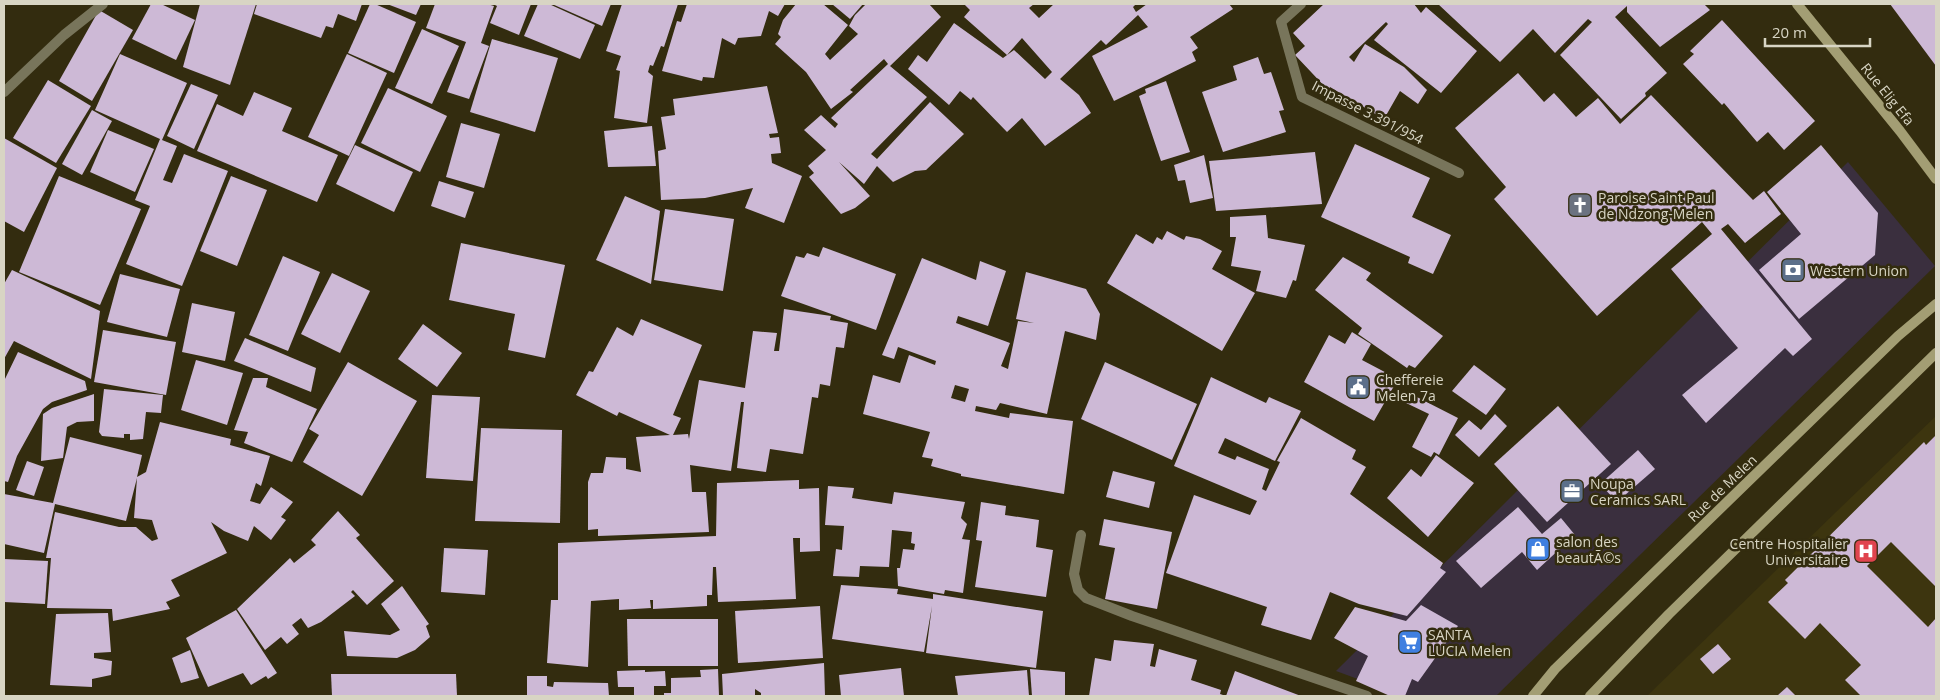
<svg xmlns="http://www.w3.org/2000/svg" width="1940" height="700" font-family="'Open Sans',sans-serif">
<rect width="100%" height="100%" fill="#332c0f"/>
<polygon fill="#3a2f3e" points="1848,162 1935,266 1496,696 1404,696 1336,671"/>
<polygon fill="#3d350f" points="1936,416 1936,696 1647,696 1835,513"/>
<g fill="#cdb9d6" fill-rule="evenodd">
<polygon points="151,4 161,4 195,20 176,60 132,39"/>
<polygon points="200,4 256,4 230,85 183,67"/>
<polygon points="257,4 362,4 356,21 338,14 333,28 326,26 321,38 254,14"/>
<polygon points="370,4 375,4 416,22 394,73 348,53"/>
<polygon points="387,4 421,4 416,15"/>
<polygon points="435,4 487,4 494,6 481,43 489,46 469,99 447,92 466,42 426,28"/>
<polygon points="493,4 531,4 519,35 490,23 497,6"/>
<polygon points="538,4 549,4 595,25 580,59 524,36"/>
<polygon points="552,4 611,4 602,26"/>
<polygon points="622,4 678,4 664,47 661,46 653,66 650,65 648,72 653,76 647,123 614,118 620,71 616,70 621,56 606,51"/>
<polygon points="687,4 785,4 778,16 769,11 761,36 738,38 735,45 722,38 714,78 703,77 702,81 662,71 677,21 681,22"/>
<polygon points="796,4 823,4 848,25 825,54 830,60 858,34 849,26 855,15 866,4 929,4 941,17 890,66 927,97 871,154 877,159 930,102 964,134 926,170 915,171 893,182 877,166 864,184 839,162 870,196 855,208 841,214 809,177 814,173 808,166 826,150 804,130 821,115 835,128 838,124 831,118 888,64 884,59 850,90 853,92 831,109 806,72 775,44 781,37 778,34 783,20"/>
<polygon points="832,4 863,4 850,19"/>
<polygon points="964,4 1034,4 1029,8 1039,18 1054,4 1136,4 1133,7 1136,12 1147,4 1229,4 1233,9 1190,37 1198,48 1192,52 1196,61 1114,101 1092,56 1148,27 1138,15 1106,45 1101,40 1060,79 1079,95 1091,113 1045,146 1022,118 1007,132 973,97 971,100 960,91 949,105 908,69 918,55 927,62 954,23 1003,58 1014,50 1045,79 1052,72 1022,38 1007,55 964,17 970,10"/>
<polygon points="1324,4 1414,4 1421,13 1426,7 1477,51 1441,93 1374,40 1388,24 1386,22 1349,57 1354,62 1365,44 1404,67 1427,90 1418,104 1400,91 1384,119 1330,87 1328,90 1295,55 1305,46 1293,33"/>
<polygon points="1438,4 1704,4 1710,10 1660,47 1627,12 1627,6 1615,17 1667,73 1645,93 1646,96 1621,119 1560,55 1592,22 1588,19 1555,53 1533,29 1500,62"/>
<polygon points="1890,4 1936,4 1936,66"/>
<polygon points="99,10 133,30 92,101 59,81"/>
<polygon points="1722,20 1815,121 1784,150 1768,132 1757,142 1724,103 1722,105 1683,64 1694,54 1690,51"/>
<polygon points="422,29 459,46 432,104 395,88"/>
<polygon points="492,39 558,58 535,132 470,112"/>
<polygon points="120,54 187,83 162,140 177,146 163,180 172,183 184,154 228,171 182,286 126,264 150,206 135,200 160,139 95,110"/>
<polygon points="347,54 387,73 349,156 308,137"/>
<polygon points="1258,57 1264,74 1271,72 1284,110 1279,111 1286,132 1223,152 1202,92 1237,80 1233,66"/>
<polygon points="1518,73 1544,102 1554,93 1576,117 1598,98 1620,124 1651,95 1753,200 1764,191 1781,214 1745,243 1728,224 1721,229 1812,339 1793,356 1785,348 1706,423 1682,395 1738,348 1671,269 1712,234 1702,222 1597,316 1494,199 1506,187 1455,128"/>
<polygon points="48,80 91,106 56,163 13,138"/>
<polygon points="1166,81 1190,152 1161,161 1139,96 1146,93 1145,89"/>
<polygon points="191,84 218,95 194,149 167,136"/>
<polygon points="767,86 778,133 769,134 770,138 779,137 781,153 771,154 772,163 802,176 784,223 745,208 753,188 705,198 661,200 658,151 666,149 661,117 675,115 673,99"/>
<polygon points="388,88 447,116 420,172 361,143"/>
<polygon points="254,92 292,108 282,131 338,155 317,202 197,151 217,104 243,116"/>
<polygon points="92,110 112,121 82,175 62,164"/>
<polygon points="461,123 500,134 484,188 446,177"/>
<polygon points="652,126 656,166 608,167 604,131"/>
<polygon points="108,130 154,149 135,192 90,172"/>
<polygon points="4,138 57,168 24,232 4,221"/>
<polygon points="1355,144 1430,178 1412,217 1451,235 1433,274 1408,263 1410,257 1321,217"/>
<polygon points="355,145 413,172 394,212 336,184"/>
<polygon points="1821,145 1878,213 1875,255 1799,319 1759,270 1801,234 1767,192"/>
<polygon points="1315,152 1322,204 1216,211 1209,161"/>
<polygon points="1204,155 1213,198 1190,203 1185,180 1178,181 1174,165"/>
<polygon points="59,176 141,209 100,305 19,272"/>
<polygon points="231,176 267,190 237,266 200,251"/>
<polygon points="439,181 474,192 465,218 431,206"/>
<polygon points="625,196 660,211 651,284 596,260"/>
<polygon points="665,209 734,219 723,291 654,280"/>
<polygon points="1266,215 1268,238 1305,245 1296,281 1293,280 1286,298 1256,291 1261,271 1231,266 1236,237 1230,237 1230,217"/>
<polygon points="1167,231 1184,240 1186,236 1200,239 1222,251 1212,269 1255,293 1222,351 1107,283 1136,234 1153,244 1157,237 1162,240"/>
<polygon points="461,243 565,265 545,358 508,350 515,314 449,300"/>
<polygon points="823,247 896,274 876,330 781,296 796,256 804,258 807,253 819,257"/>
<polygon points="283,256 320,272 288,351 249,335"/>
<polygon points="1343,257 1371,273 1366,280 1443,336 1415,368 1409,365 1407,368 1358,334 1362,328 1315,290"/>
<path d="M922,258l54,22 4,-19 26,10 -18,55 -30,-10 -2,7 54,20 -9,23 7,3 10,-48 16,2 -18,-4 10,-47 60,17 14,25 -4,26 -31,-9 -18,83 -47,-11 -4,7 -20,-4 -1,5 34,7 1,-5 63,8 -9,73 -103,-18v-2l-30,-8 2,-7 -11,-2 8,-25 -67,-18 10,-39 27,8 9,-28 26,10 1,-4 -38,-14 -4,12 -12,-4zM955,385l14,4 -4,13 -14,-4z"/>
<polygon points="12,270 100,311 91,379 14,341 4,359 4,284"/>
<polygon points="332,273 370,291 340,353 301,334"/>
<polygon points="120,274 180,289 167,337 107,322"/>
<polygon points="192,303 235,312 225,361 182,352"/>
<polygon points="784,309 831,316 830,320 848,323 844,348 836,347 830,386 820,384 818,398 812,397 803,454 770,449 766,472 737,468 744,402 741,402 731,471 690,465 692,492 706,492 709,532 598,536 598,529 588,530 588,482 591,473 603,473 606,457 626,458 626,469 641,472 636,437 670,435 619,412 617,416 576,395 589,371 593,372 617,327 633,336 641,319 702,345 673,415 681,418 673,435 688,434 689,439 699,380 745,388 753,331 777,333 774,351 779,351"/>
<polygon points="423,324 462,353 437,387 398,359"/>
<polygon points="103,330 176,342 166,395 94,382"/>
<polygon points="1352,332 1371,344 1362,360 1398,379 1374,421 1304,382 1329,335 1345,344"/>
<polygon points="245,338 316,368 311,392 234,361"/>
<polygon points="18,352 85,381 87,390 52,402 43,409 17,456 8,482 4,481 4,381"/>
<polygon points="196,360 243,373 227,425 181,410"/>
<polygon points="348,362 417,401 362,496 303,462 319,435 309,429"/>
<polygon points="1105,362 1197,404 1172,460 1081,419"/>
<polygon points="1474,365 1506,389 1486,415 1452,391"/>
<polygon points="1211,377 1266,403 1269,397 1301,411 1275,461 1225,438 1218,453 1235,460 1237,456 1269,469 1262,489 1266,491 1280,462 1277,461 1301,418 1356,450 1352,459 1366,467 1350,494 1443,563 1440,568 1446,572 1407,616 1359,604 1330,592 1311,640 1261,625 1267,607 1166,573 1194,495 1250,515 1257,501 1174,466"/>
<polygon points="253,378 268,378 266,387 317,409 292,462 244,443 248,432 234,430"/>
<polygon points="104,389 163,395 161,413 146,412 143,439 130,440 130,434 124,434 124,438 102,436 99,432"/>
<polygon points="1409,393 1458,418 1439,455 1434,452 1431,457 1412,447 1429,414 1404,402"/>
<polygon points="94,394 94,421 77,422 67,427 63,458 41,461 43,414 52,408"/>
<polygon points="432,395 480,397 473,481 426,478"/>
<polygon points="1558,406 1611,464 1547,522 1494,464"/>
<polygon points="1495,414 1507,426 1479,457 1455,435 1469,420 1481,430"/>
<polygon points="160,422 231,439 230,445 270,456 261,486 256,483 250,501 260,504 271,487 293,502 281,517 286,520 271,540 254,526 248,541 224,531 211,522 227,553 171,580 180,596 166,602 170,609 113,621 112,609 47,608 51,558 46,558 55,512 119,527 136,527 152,541 158,539 152,520 134,518 137,478 126,521 55,504 44,553 4,544 4,494 53,503 70,437 142,455 137,477 146,472"/>
<polygon points="481,428 562,430 560,523 475,521"/>
<polygon points="1936,435 1936,587 1891,542 1867,566 1928,627 1936,618 1936,696 1861,696 1845,680 1861,665 1820,623 1805,639 1768,602 1788,583 1785,580 1924,442 1926,445"/>
<polygon points="1638,450 1655,469 1617,502 1600,484"/>
<polygon points="1436,455 1474,483 1428,537 1387,498 1411,469 1421,477"/>
<polygon points="27,461 44,467 34,496 16,490"/>
<polygon points="1113,471 1155,482 1149,508 1106,497"/>
<polygon points="799,480 799,489 819,488 820,551 800,552 800,538 793,538 796,599 718,602 716,567 713,567 712,595 707,595 707,606 653,609 653,600 650,600 651,608 619,610 619,599 591,601 588,667 547,663 551,600 558,600 558,543 716,536 717,483"/>
<polygon points="828,486 854,488 852,498 892,504 894,492 965,502 961,518 967,524 962,539 970,540 963,593 945,590 944,594 898,586 897,568 900,568 903,549 914,550 915,544 911,543 912,532 892,530 889,567 860,566 859,577 833,576 836,549 842,550 844,526 825,525"/>
<polygon points="981,502 1006,506 1005,515 1039,520 1036,547 1053,550 1046,597 975,587 982,541 976,540"/>
<polygon points="1518,507 1542,534 1561,518 1575,535 1537,570 1522,552 1481,588 1456,561"/>
<polygon points="338,511 360,535 356,538 394,581 367,605 353,590 351,592 355,596 321,622 308,628 301,618 292,625 299,634 287,644 281,637 265,650 237,609 290,558 294,563 316,545 311,540"/>
<polygon points="1104,519 1172,532 1157,609 1105,599 1115,548 1099,545"/>
<polygon points="444,548 488,550 485,595 441,592"/>
<polygon points="4,559 48,561 45,604 4,602"/>
<polygon points="841,585 898,589 897,594 933,599 933,594 1043,611 1036,668 926,653 932,606 924,652 832,639"/>
<polygon points="402,586 429,624 426,626 430,637 415,650 397,658 347,656 344,631 390,635 400,630 381,604"/>
<polygon points="1421,605 1458,626 1418,682 1412,679 1405,696 1390,696 1356,681 1368,656 1334,638 1355,607 1406,621"/>
<polygon points="820,606 823,658 738,663 735,611"/>
<polygon points="236,610 277,673 268,679 266,676 251,685 243,673 208,687 186,638"/>
<polygon points="108,613 111,652 94,653 94,658 112,661 111,675 92,679 92,687 50,685 56,614"/>
<polygon points="627,619 718,619 718,666 628,666"/>
<polygon points="1114,640 1154,644 1150,666 1155,667 1159,649 1197,660 1191,680 1221,690 1220,694 1226,696 1235,671 1301,696 1089,696 1095,658 1111,661"/>
<polygon points="1718,644 1731,659 1713,674 1700,659"/>
<polygon points="190,650 199,678 181,683 172,658"/>
<polygon points="824,663 825,696 761,696 761,693 755,689 755,696 723,696 722,674"/>
<polygon points="901,668 904,696 841,696 839,675"/>
<polygon points="718,669 719,696 664,696 664,693 671,693 671,678 701,677 700,670"/>
<polygon points="1030,669 1065,672 1065,696 1032,696"/>
<polygon points="645,670 645,672 665,671 666,686 654,686 654,696 634,696 634,687 618,687 617,671"/>
<polygon points="1027,670 1029,696 958,696 955,676"/>
<polygon points="331,674 456,674 457,696 332,696"/>
<polygon points="527,676 547,676 547,686 553,687 554,682 608,683 609,696 527,696"/>
<polygon points="1787,687 1796,696 1777,696"/>
</g>
<g fill="none" stroke-linecap="round" stroke-linejoin="round">
<g stroke="#78755b" stroke-width="10">
<polyline points="1301,4 1281,22 1302,97 1459,173"/>
<polyline points="4,92 64,35 103,4"/>
<polyline points="1081,535 1074,574 1078,590 1086,598 1132,616 1367,696"/>
</g>
<g stroke="#a39e74" stroke-width="10">
<polyline points="1797,4 1900,131 1936,179"/>
<polyline points="1533,696 1555,669 1898,336 1936,304"/>
<polyline points="1590,696 1669,614 1936,353"/>
</g>
</g>
<defs>
<g id="church-square" transform="scale(1.25)"><rect x="-9" y="-9" width="18" height="18" rx="4" fill="#6b7280" stroke="#332c0f"/><path d="M-1.2-6h2.4v3.5h3.3v2.4h-3.3V6h-2.4V-.1h-3.3v-2.4h3.3Z" fill="#fff"/></g>
<g id="bank-square" transform="scale(1.25)"><rect x="-9" y="-9" width="18" height="18" rx="4" fill="#5c6f8a" stroke="#332c0f"/><path d="M-6-4H6V4H-6ZM0-2.3a2.3 2.3 0 1 0 0 4.6a2.3 2.3 0 1 0 0-4.6Z" fill="#fff"/></g>
<g id="civic-square" transform="scale(1.25)"><rect x="-9" y="-9" width="18" height="18" rx="4" fill="#5c6f8a" stroke="#332c0f"/><path d="M-.6-6.5H3V-4.5H.6V-3L4-1V1h2V6H-6V1h2V-1L-.6-3ZM-1.2 2.5V6h2.4V2.5Z" fill="#fff"/></g>
<g id="office-square" transform="scale(1.25)"><rect x="-9" y="-9" width="18" height="18" rx="4" fill="#5c6f8a" stroke="#332c0f"/><path d="M-6-3h4V-5.5h4V-3h4V5H-6ZM-1-4.5V-3h2v-1.5ZM-6 0V1H6V0Z" fill="#fff"/></g>
<g id="shop-square" transform="scale(1.25)"><rect x="-9" y="-9" width="18" height="18" rx="4" fill="#3f7fe0" stroke="#332c0f"/><path d="M-5-2.5h2.3a2.7 3.5 0 0 1 5.4 0H5L5.5 6h-11ZM-1.5-2.5h3a1.5 2.3 0 0 0-3 0Z" fill="#fff"/></g>
<g id="hospital-square" transform="scale(1.25)"><rect x="-9" y="-9" width="18" height="18" rx="4" fill="#e0444e" stroke="#332c0f"/><path d="M-5-5h3v3.5h4V-5h3V5h-3V1.5h-4V5h-3Z" fill="#fff"/></g>
<g id="supermarket-square" transform="scale(1.25)"><rect x="-9" y="-9" width="18" height="18" rx="4" fill="#3f7fe0" stroke="#332c0f"/><path d="M-6-5.5h2.5l.6 2H6L4.5 2H-2.5L-4.4-4H-6ZM-1.5 3.2a1.3 1.3 0 1 0 .1 0ZM3 3.2a1.3 1.3 0 1 0 .1 0Z" fill="#fff"/></g>
</defs>
<g fill-rule="evenodd">
<use href="#church-square" x="1580" y="205"/>
<use href="#bank-square" x="1793" y="270"/>
<use href="#civic-square" x="1358" y="387"/>
<use href="#office-square" x="1572" y="491"/>
<use href="#shop-square" x="1538" y="549"/>
<use href="#hospital-square" x="1866" y="551"/>
<use href="#supermarket-square" x="1410" y="642"/>
</g>
<g text-anchor="middle" dominant-baseline="central" stroke-width="5" stroke-linejoin="round" paint-order="stroke">
<g font-size="14" fill="#d8d5c4" stroke="#332c0f">
<text transform="translate(1888 94) rotate(51)">Rue Elig Efa</text>
<text transform="translate(1368 112) rotate(27)">Impasse 3.391/954</text>
<text transform="translate(1722 488) rotate(-44)">Rue de Melen</text>
</g>
<g font-size="14" fill="#d8d5c4" stroke="#332c0f" text-anchor="start">
<text x="1598" y="197">Paroise Saint Paul<tspan x="1598" dy="16">de Ndzong-Melen</tspan></text>
<text x="1810" y="270">Western Union</text>
<text x="1376" y="379">Cheffereie<tspan x="1376" dy="16">Melen 7a</tspan></text>
<text x="1590" y="483">Noupa<tspan x="1590" dy="16">Ceramics SARL</tspan></text>
<text x="1556" y="541">salon des<tspan x="1556" dy="16">beautÃ©s</tspan></text>
<text x="1848" y="543" text-anchor="end">Centre Hospitalier<tspan x="1848" dy="16">Universitaire</tspan></text>
<text x="1428" y="634">SANTA<tspan x="1428" dy="16">LUCIA Melen</tspan></text>
</g>
</g>
<rect width="1940" height="700" fill="none" stroke="#d8d5c4" stroke-width="10"/>
<path d="M1765 38v8h105v-8" fill="none" stroke="#d8d5c4" stroke-width="2.5"/>
<text x="1772" y="38" font-size="15" fill="#d8d5c4" stroke="#332c0f" stroke-width="4" paint-order="stroke">20 m</text>
</svg>
